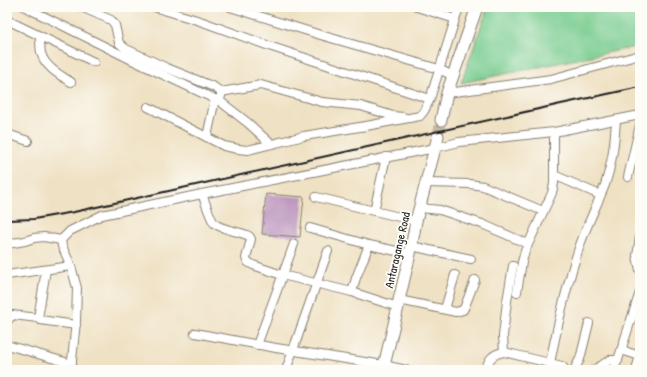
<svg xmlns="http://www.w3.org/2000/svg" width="647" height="377" font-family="'Patrick Hand',sans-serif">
<rect width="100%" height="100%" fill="#fdfcf7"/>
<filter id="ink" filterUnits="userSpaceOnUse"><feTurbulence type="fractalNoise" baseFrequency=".025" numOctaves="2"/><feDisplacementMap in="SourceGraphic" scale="8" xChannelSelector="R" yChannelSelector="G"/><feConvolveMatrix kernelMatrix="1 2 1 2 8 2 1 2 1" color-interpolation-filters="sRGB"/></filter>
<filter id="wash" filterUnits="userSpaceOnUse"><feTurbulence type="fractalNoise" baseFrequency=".012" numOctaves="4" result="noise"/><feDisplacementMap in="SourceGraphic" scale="16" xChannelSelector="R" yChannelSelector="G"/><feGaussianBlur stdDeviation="0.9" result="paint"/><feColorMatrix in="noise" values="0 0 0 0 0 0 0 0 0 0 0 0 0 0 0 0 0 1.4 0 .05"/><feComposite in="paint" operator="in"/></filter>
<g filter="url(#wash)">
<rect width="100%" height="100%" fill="#efe1c3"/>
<polygon fill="#78cc8f" stroke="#4a7456" points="488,7 640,7 640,46 461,83"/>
<g id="blocks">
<polygon fill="#bd97bf" points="266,194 304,197 300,237 262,234"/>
</g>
</g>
<g filter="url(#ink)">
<use href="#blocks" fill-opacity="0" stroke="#867e70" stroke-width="1"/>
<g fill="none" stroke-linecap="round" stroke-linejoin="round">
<polyline stroke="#c5baa2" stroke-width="11" stroke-dasharray="11 5.5" stroke-linecap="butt" points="438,136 441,120"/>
<g stroke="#867e70" stroke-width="10">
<g id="street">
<polyline points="25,7 134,61 221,102 248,123 271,144"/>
<polyline points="81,7 111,20 115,25 119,43 126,49 167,68 214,87 221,92 221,96"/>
<polyline points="154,7 200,21 272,47 430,99"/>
<polyline points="230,7 324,36 439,69 453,76"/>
<polyline points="417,7 455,19"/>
<polyline points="7,20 94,62"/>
<path d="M40,36c0,5 0,11 1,17 4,14 19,22 30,29"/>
<polyline points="221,92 261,85 322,102 361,106 393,116 403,117"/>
<polyline points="447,93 551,79 640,55"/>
<polyline points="148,107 224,146 238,149 248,150 304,136 366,126 420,116 424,111 430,99 459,7"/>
<polyline points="7,134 28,141"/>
<polyline points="207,137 215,99"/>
<polyline points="554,175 600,195"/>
<polyline points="628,177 640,125"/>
<polyline points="426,183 470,184 483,186 543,211"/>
<path d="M202,194c3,7 8,24 12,29 7,7 26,8 35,13l2,3 -5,19 2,4 5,3 29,10 70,17 4,-14 13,-33 41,9"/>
<polyline points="316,197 416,221"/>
<polyline points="420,208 440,210 482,224 528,244"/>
<polyline points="374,211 386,157"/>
<polyline points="310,228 369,245"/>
<polyline points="640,237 637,256 640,270"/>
<polyline points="7,244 25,241 34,238 44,237 61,240"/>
<polyline points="411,246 471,259"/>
<polyline points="46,270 38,318 40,320 76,325"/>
<polyline points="7,275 71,266"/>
<polyline points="352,292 398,307"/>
<polyline points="517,292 522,262 525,251 552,193 554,183 554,132"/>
<polyline points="399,300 456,312 463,310 465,306 475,280"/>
<polyline points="445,309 455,275"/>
<polyline points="7,321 13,315 38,318"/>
<polyline points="195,333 276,348 384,365 406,370"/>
<polyline points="7,345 72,364"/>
<polyline points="257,345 294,244"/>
<polyline points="621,350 640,356"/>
<polyline points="504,352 503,336 507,301 513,266"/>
<path d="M550,363c8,-40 17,-80 30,-118 7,-20 17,-40 25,-60 7,-21 10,-43 11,-65"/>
<polyline points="71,370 76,321 77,288 71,266 62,246 61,240 70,231 102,215 202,194 435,148 459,142 554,132 640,115"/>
<polyline points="286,370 328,251"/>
<path d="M485,370c4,-11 7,-16 19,-18l58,14 3,4"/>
<polyline points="574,370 580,359 589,323"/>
<polyline points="594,370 610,360 618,360"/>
<polyline points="613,370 618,360 640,292"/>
<polyline points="636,370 640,355"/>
</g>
</g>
<g stroke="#867e70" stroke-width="13">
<g id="secondary">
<polyline points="441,120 447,93 477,7"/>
<polyline points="383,370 398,307 399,300 410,254 416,221 435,148 438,136"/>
</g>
</g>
<use href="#street" stroke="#fff" stroke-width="8"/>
<use href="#secondary" stroke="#fff" stroke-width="11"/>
<polyline stroke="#1c1c1c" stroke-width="2" points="7,220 34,219 74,212 561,104 640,87"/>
</g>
</g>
<g text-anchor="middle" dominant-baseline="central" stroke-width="4" stroke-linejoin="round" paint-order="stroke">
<g font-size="12" fill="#1c1c1c" stroke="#fdfcf7">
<text transform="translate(397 250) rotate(-77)">Antaragange Road</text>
</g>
</g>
<rect width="647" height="377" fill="none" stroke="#fdfcf7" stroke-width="24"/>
</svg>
